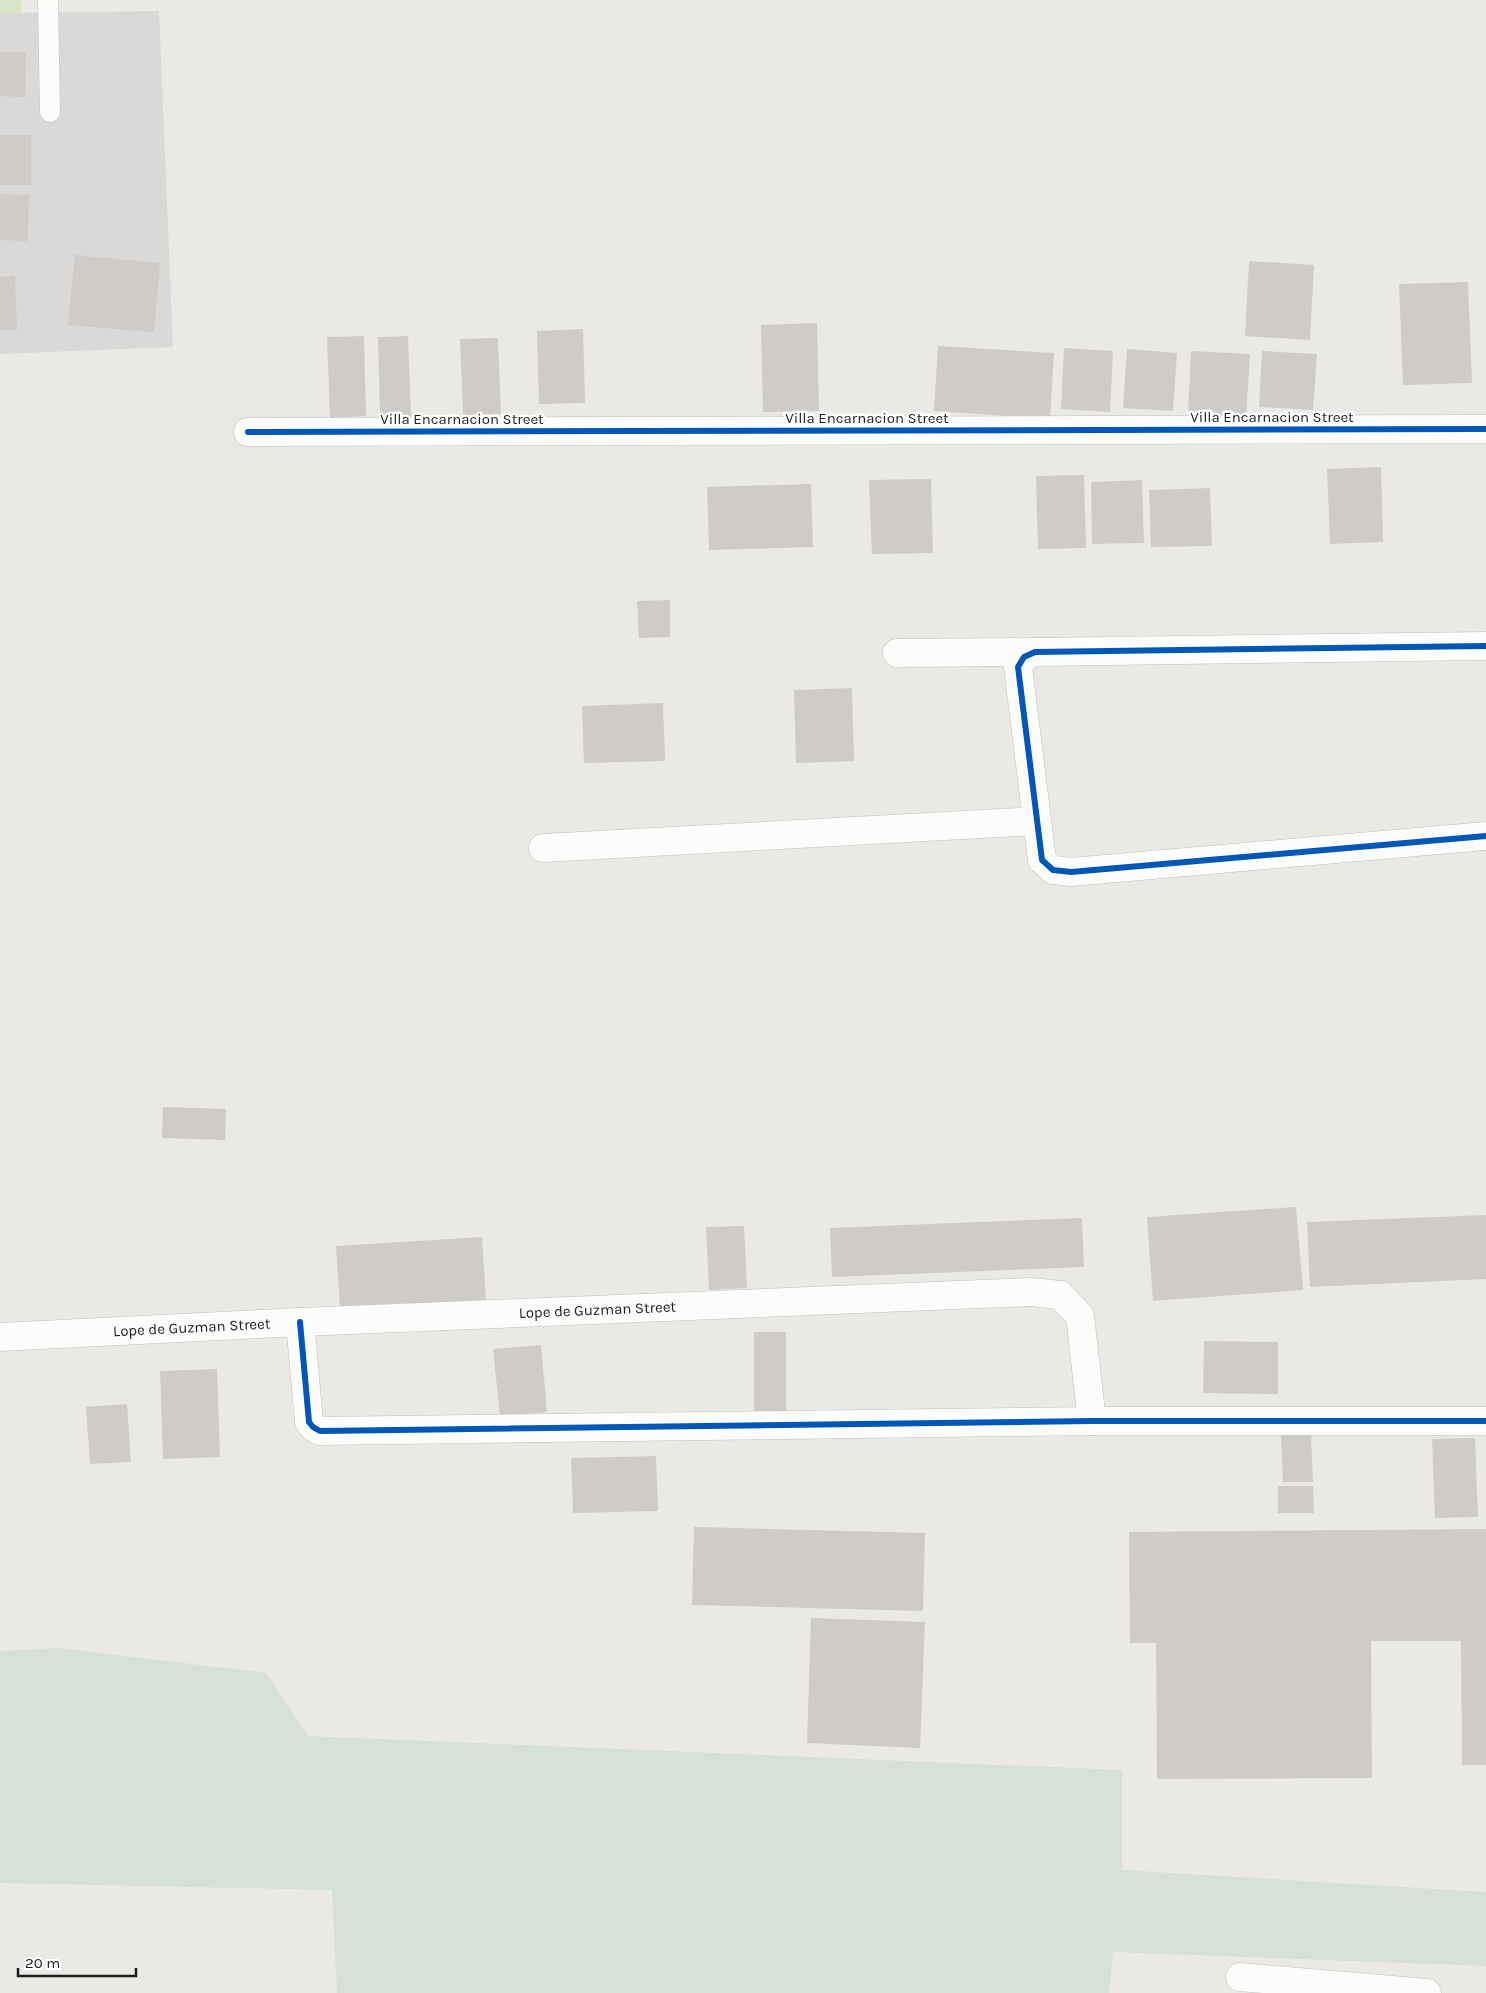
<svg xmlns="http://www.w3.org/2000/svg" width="1486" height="1993" font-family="Karla,sans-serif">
<rect width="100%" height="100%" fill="#ebe9e6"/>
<polygon fill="#dad9d8" points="159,11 173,347 0,354 0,13"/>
<rect fill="#dae5c8" x="0" y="0" width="21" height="13"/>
<polygon fill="#d5e1d8" points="59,1648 266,1673 308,1736 1122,1770 1122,1870 1486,1892 1486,1966 1113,1952 1109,1993 337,1993 332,1890 0,1883 0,1651"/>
<g fill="#cecbc9">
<polygon points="0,52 26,52 25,97 0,96"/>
<rect x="0" y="135" width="31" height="50"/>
<polygon points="0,194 29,195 28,241 0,240"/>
<polygon points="75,255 160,263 154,332 68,325"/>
<polygon points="1249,261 1314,265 1310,340 1245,336"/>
<polygon points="15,276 17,330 0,330 0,277"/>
<polygon points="1468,282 1472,383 1403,385 1399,284"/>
<polygon points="817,323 819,411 763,412 761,325"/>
<polygon points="583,329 585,403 539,404 537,331"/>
<polygon points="364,336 366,416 330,418 327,337"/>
<polygon points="408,336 411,416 380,417 378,337"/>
<polygon points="498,338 501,414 463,415 460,339"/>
<polygon points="938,346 1054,353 1050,419 934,411"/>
<polygon points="1064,348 1113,351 1110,412 1061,409"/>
<polygon points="1127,349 1177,353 1173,411 1123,408"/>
<polygon points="1191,351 1250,354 1246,418 1188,414"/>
<polygon points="1262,351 1317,354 1313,410 1259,407"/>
<polygon points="1381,467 1383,542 1330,544 1327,469"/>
<polygon points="1084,475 1086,548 1038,549 1036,476"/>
<polygon points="931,479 933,553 872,554 869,480"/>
<polygon points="1142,480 1144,543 1092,544 1091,482"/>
<polygon points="811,484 813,547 709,550 707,487"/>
<polygon points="1210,488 1212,546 1151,547 1149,490"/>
<polygon points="670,600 670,637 639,638 637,601"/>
<polygon points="852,688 854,761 796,763 794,690"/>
<polygon points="663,703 665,761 584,763 582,706"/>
<polygon points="163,1107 226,1109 225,1140 162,1138"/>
<polygon points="1296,1207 1303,1290 1153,1301 1147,1217"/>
<polygon points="1486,1215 1486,1279 1310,1287 1307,1222"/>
<polygon points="1082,1218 1084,1267 832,1277 830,1228"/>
<polygon points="744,1226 747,1288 709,1290 706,1227"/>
<polygon points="482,1237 486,1300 340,1308 336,1246"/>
<polygon points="754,1332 786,1332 786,1414 754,1415"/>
<polygon points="1204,1341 1278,1342 1278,1394 1203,1393"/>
<polygon points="541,1345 547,1412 500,1416 493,1349"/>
<polygon points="217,1369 220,1457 163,1459 160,1371"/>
<polygon points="127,1404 131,1462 90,1464 86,1407"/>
<polygon points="1311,1432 1313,1482 1283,1482 1281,1433"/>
<polygon points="1475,1438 1478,1517 1435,1518 1432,1439"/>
<polygon points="656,1456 658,1511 573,1513 571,1458"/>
<polygon points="1278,1486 1313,1486 1314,1513 1278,1513"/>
<polygon points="694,1527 925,1533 923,1611 692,1605"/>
<polygon points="1486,1529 1486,1765 1462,1765 1461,1641 1371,1641 1372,1778 1157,1779 1156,1643 1130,1643 1129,1532"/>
<polygon points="811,1618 925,1622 920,1748 807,1743"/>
</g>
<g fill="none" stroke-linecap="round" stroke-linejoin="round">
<g stroke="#c1c0be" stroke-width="21">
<polyline id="service" points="48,0 50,112"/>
</g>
<g stroke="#c1c0be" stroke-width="29">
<g id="minor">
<polyline points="248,432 1486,429"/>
<polyline points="1486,646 1035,652 1024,657 1018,667 1042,860 1053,870 1071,872 1486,836"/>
<polyline points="897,653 1035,652"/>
<polyline points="543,848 1037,821"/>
<polyline points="300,1322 309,1422 313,1427 320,1431 1092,1421 1486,1421"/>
<path id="s1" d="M0,1337l300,-15 731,-30 29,3 20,21 12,105"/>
<polyline points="1240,1977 1427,1993"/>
</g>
</g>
<use href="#service" stroke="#fcfcfb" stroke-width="20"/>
<use href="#minor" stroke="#fcfcfb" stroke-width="28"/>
<g stroke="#fff" stroke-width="9">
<g id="cycleway">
<polyline points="248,432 1486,429"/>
<polyline points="1486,646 1035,652 1024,657 1018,667 1042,860 1053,870 1071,872 1486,836"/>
<polyline points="300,1322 309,1422 313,1427 320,1431 1092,1421 1486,1421"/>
</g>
</g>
<use href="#cycleway" stroke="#0057b8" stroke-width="6"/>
</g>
<g text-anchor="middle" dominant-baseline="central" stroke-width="5" stroke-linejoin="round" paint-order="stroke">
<g font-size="15" fill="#1d1d1d" stroke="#fff">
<text x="1272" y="417">Villa Encarnacion Street</text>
<text x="867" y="418">Villa Encarnacion Street</text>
<text x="462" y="419">Villa Encarnacion Street</text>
<text stroke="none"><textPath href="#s1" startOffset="598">Lope de Guzman Street</textPath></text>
<text stroke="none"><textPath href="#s1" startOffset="192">Lope de Guzman Street</textPath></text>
</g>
</g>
<path d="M18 1968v8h118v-8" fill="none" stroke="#1d1d1d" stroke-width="2.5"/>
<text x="25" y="1968" font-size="15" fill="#1d1d1d" stroke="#ffffff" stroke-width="4" paint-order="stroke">20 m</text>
</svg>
